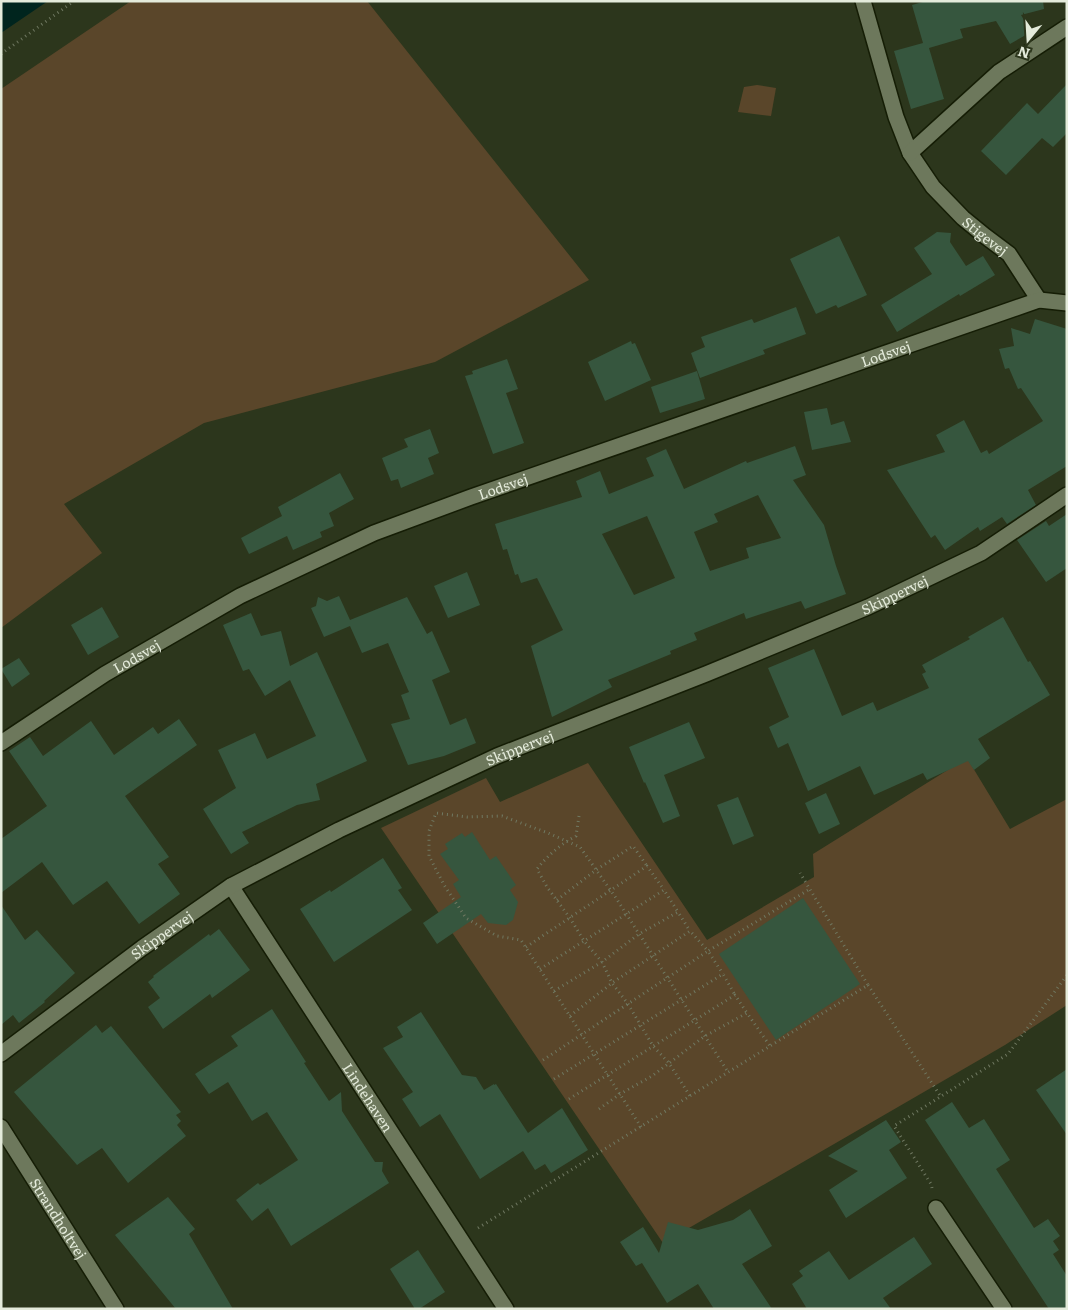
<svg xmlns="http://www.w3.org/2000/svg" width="1068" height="1310" font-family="Literata,serif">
<rect width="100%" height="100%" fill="#2c361c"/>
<g fill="#5a462a">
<polygon points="131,1 367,1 589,280 435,362 204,423 64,504 102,553 1,628 1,89"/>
<polygon points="757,85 776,88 771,116 738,112 744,87"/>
<polygon points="967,758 1010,829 1067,799 1067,1005 1005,1045 663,1243 381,828 486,778 500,802 588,763 707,940 814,877 813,854"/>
</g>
<polygon fill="#00251e" points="1,1 48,1 1,33"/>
<g fill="#36563e" fill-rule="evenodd">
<polygon points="926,1 1043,1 1044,9 1021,15 1031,32 1010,44 996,21 960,29 963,38 929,48 944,99 911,109 894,51 923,43 912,5"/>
<polygon points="1067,84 1067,133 1053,147 1042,138 1006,175 981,151 1027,103 1038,114"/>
<polygon points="937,232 951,233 950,242 966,266 983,256 995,275 960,296 959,294 897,332 881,305 932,274 914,248"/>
<polygon points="839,236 867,295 838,308 836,305 816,314 790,259"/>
<polygon points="796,307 806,334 763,350 765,354 700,378 691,353 705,347 701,337 752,319 754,323"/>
<polygon points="1035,319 1067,329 1067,466 1028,490 1036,505 1007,524 1002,517 980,531 978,527 945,550 935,535 931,538 887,470 945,452 936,435 964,420 981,453 987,450 989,454 1043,421 1021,388 1018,389 1009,368 1005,369 999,349 1014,346 1011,328 1030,334"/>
<polygon points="631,341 632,344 635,343 651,380 605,401 588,362"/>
<polygon points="507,359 518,389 506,393 524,443 493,454 465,376 473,374 472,371"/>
<polygon points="697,371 705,399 660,413 651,387"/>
<polygon points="827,408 831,425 844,421 851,442 812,450 804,412"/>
<polygon points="430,429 439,453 428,458 434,474 401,488 398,479 391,481 382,458 408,447 404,439"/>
<path d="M795,446l11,29 -13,5 31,45 12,41 10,28 -41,15 -4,-8 -55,18 -2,-6 -50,20 3,7 -27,11 1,3 -63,26 4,7 -60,30 -21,-71 32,-16 -26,-52 -16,5 -3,-9 -3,1 -8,-26 -4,1 -8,-26 87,-27 -6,-16 24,-10 9,23 45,-18 -8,-18 20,-9 18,40 62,-28 1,2zM758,495l23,43 -35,10 3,10 -39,13 -16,-39 24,-10 -4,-8zM647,516l28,62 -41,17 -32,-61z"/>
<polygon points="340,473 354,499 329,513 334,526 320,532 322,537 293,550 287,536 249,554 241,538 282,516 278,507"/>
<polygon points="1067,514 1067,568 1046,582 1017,540 1046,521 1049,526"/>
<polygon points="467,572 480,605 448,618 434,586"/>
<polygon points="339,596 350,620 407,597 427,634 432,631 450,672 432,680 450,725 466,718 476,743 444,756 408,765 391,724 410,719 401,695 409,692 388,643 362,653 350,626 324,637 311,608 316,606 318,597 327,601"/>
<polygon points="102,607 119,637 88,655 71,625"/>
<polygon points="251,613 261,636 281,631 290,666 317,652 367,761 316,784 320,800 297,805 242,832 249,843 231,854 203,809 236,788 218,750 255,733 267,759 316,736 290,680 265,696 249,669 243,671 223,625"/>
<polygon points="1003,617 1028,662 1030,661 1050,695 978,739 990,758 974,770 968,761 927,780 923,773 874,795 860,766 808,791 788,743 778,748 769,727 789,717 768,668 814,649 842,716 873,702 877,711 929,688 922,674 926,672 922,665 970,639 968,637"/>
<polygon points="19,658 30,674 12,687 1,669"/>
<polygon points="179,719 197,745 125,796 169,857 158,864 180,894 139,924 107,881 73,905 42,862 1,893 1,839 47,806 9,751 30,737 43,756 91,721 114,755 153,727 158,734"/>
<polygon points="689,722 705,758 664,775 680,816 663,823 645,782 644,783 629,747"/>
<polygon points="826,793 840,824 819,834 805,803"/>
<polygon points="738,797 754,836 733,845 717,805"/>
<polygon points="472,832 490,860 496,856 516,885 510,890 518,902 513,920 506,925 488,923 481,914 437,944 423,923 461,897 453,884 459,880 440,854 448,849 445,844 462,833 465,837"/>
<polygon points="383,858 402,888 398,890 412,910 334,962 300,909 330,890 331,892"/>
<polygon points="803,898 860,984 776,1040 719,954"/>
<polygon points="1,905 25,940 37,930 75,973 44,1001 45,1002 19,1023 13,1015 1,1025"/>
<polygon points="219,929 250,970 212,998 210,994 163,1029 148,1007 160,998 148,982 154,977 153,976 209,934 210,936"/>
<polygon points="272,1009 306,1062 304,1063 329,1101 341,1092 342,1111 375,1162 383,1162 382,1171 389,1183 291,1246 268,1208 252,1221 236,1200 258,1183 260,1185 298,1160 267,1112 252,1121 228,1082 209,1094 195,1074 238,1046 231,1036"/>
<polygon points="421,1012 462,1075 476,1077 484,1090 494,1084 494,1085 496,1084 528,1133 562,1108 588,1150 551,1173 545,1164 535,1170 523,1151 480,1179 440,1114 420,1127 402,1099 413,1092 383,1048 403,1037 397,1027"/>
<polygon points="96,1025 102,1033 111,1026 181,1112 176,1115 181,1121 177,1125 186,1136 128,1183 102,1148 77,1165 14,1092"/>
<polygon points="1067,1069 1067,1135 1036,1090"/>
<polygon points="952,1102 969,1128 984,1119 1010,1160 996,1169 1034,1228 1048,1219 1060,1236 1053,1241 1059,1250 1053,1254 1067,1276 1067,1309 1049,1309 925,1120"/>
<polygon points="886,1120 901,1142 889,1150 907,1178 846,1218 829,1190 858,1171 828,1156"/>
<polygon points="168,1197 195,1229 189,1234 233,1309 176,1309 115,1235"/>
<polygon points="750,1209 772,1246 742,1264 772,1309 714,1309 698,1284 667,1303 642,1263 636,1266 620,1242 643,1227 659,1253 668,1222 698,1230 733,1220"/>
<polygon points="914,1237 932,1264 883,1298 891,1309 807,1309 792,1284 803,1276 799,1271 829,1251 849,1280"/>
<polygon points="418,1250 445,1292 419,1309 415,1309 390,1269"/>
</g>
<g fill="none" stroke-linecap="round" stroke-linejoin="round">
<g stroke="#151d05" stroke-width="18">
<g id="minor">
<path id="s1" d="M863,1l33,116 14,36 23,34 30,31 22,18 24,18 30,46"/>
<polyline points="910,153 999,72 1067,27"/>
<path id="s2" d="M231,886l275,423"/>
<path id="s3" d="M1,1054l141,-106 89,-62 108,-56 158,-74 209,-82 162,-67 113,-54 86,-58"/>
<path id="s4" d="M1,1127l115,182"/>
<polyline points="936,1208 1004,1309"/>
</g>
</g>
<g stroke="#151d05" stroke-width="18">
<g id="tertiary">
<path id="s5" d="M1,743l104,-69 135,-78 134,-63 97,-36 568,-197 28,3"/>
</g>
</g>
<g stroke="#707962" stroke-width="3" stroke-dasharray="1 4" stroke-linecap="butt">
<polyline points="1,54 74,1"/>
<path d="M579,816l-3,20c-15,8 -28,19 -39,33l10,18 23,31 14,23 18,21 10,21 16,21 25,42 16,17 21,33"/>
<polyline points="557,900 596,870 633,846 647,866"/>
<polyline points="526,947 647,866 664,890"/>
<polyline points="540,969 664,890 678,912"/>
<polyline points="868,985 941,1097"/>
<polyline points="554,991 602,962 639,934 678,912 690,931"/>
<polyline points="570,1016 612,983 690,931 708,951 810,889"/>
<polyline points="543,1060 708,951 723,974"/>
<polyline points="554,1079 723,974 735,995"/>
<polyline points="569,1099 735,995 747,1013"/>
<polyline points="599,1109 620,1094 652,1076 705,1036 747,1013 770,1046"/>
<polyline points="641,1127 521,940 497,936 466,918 444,885 429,856 429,831 436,813 467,817 502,816 548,833 580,847 616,898 728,1072"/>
<polyline points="932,1188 931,1184 894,1126 1008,1054 1067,975"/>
<polyline points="478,1228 868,985 800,873"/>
</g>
<use href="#minor" stroke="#6d785c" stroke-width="15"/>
<use href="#tertiary" stroke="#6d785c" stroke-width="15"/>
</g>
<g text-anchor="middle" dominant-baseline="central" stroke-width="4" stroke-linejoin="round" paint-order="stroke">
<g font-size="14" fill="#e4ebdb" stroke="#2c361c">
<text stroke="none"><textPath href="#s1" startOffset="272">Stigevej</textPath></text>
<text stroke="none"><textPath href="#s5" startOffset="971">Lodsvej</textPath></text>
<text stroke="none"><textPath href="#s5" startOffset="566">Lodsvej</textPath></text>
<text stroke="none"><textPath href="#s3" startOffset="1010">Skippervej</textPath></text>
<text stroke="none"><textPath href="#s5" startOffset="161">Lodsvej</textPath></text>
<text stroke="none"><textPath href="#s3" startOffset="605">Skippervej</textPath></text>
<text stroke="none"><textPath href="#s3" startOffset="200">Skippervej</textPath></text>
<text stroke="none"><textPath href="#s2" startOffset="252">Lindehaven</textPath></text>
<text stroke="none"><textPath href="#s4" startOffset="108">Strandholtvej</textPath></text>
</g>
</g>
<rect width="1068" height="1310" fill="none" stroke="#e4ebdb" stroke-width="5"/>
<g transform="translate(1028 40) rotate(198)" stroke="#2c361c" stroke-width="4" paint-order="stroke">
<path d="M0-4L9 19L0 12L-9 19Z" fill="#e4ebdb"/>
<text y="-8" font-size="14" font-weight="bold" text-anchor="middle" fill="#e4ebdb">N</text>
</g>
</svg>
